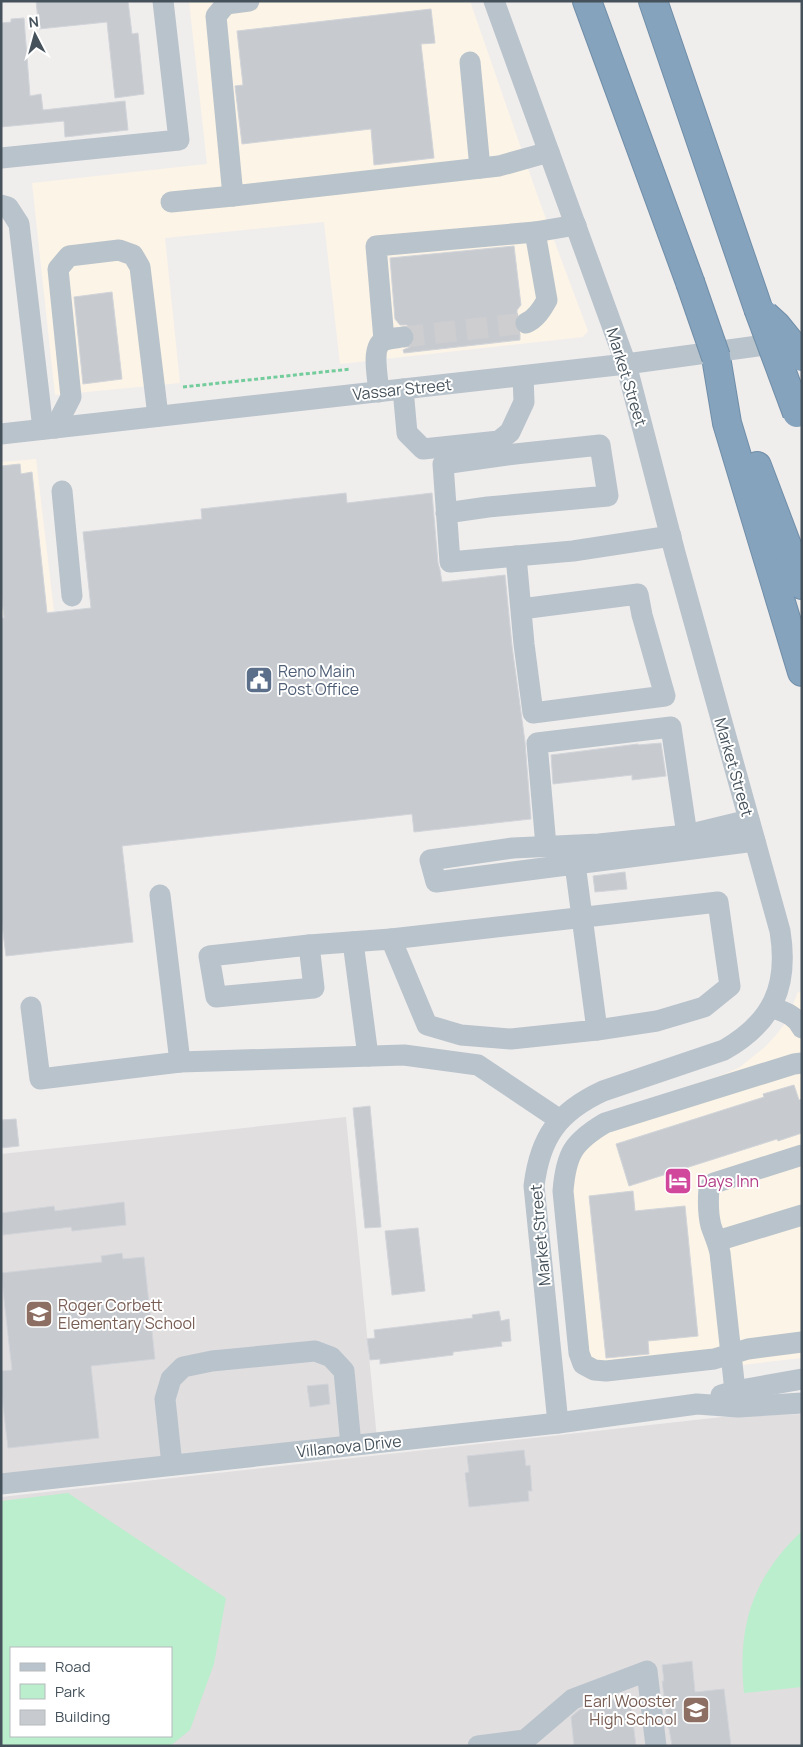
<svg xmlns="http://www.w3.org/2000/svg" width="803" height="1747" font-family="Manrope,sans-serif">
<rect width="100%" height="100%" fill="#f0eded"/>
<g fill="#fcf4e6">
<polygon points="189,1 470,1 539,200 588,331 583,337 340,364 324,222 165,238 180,383 55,395 32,183 207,164"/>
<polygon points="36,459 54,611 1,616 1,462"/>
<polygon points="798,992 802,993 802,1358 603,1381 589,1380 583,1376 555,1187 609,1112 725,1074 740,1067 765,1047 776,1035 786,1022"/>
</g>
<g fill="#e1dee0" fill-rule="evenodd">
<polygon points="346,1117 377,1439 1,1481 1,1154"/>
<path d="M802,1414v332h-801v-249l721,-80zM11,1648h160v88h-160z"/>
</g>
<g fill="#bec" fill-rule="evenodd">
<path d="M68,1493l158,105 -12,66 -24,66 -20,16h-169v-245zM11,1648h160v88h-160z"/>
<path d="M802,1531v156l-58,6c-7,-66 8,-115 58,-162z"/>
</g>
<g fill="#c7cbd0" stroke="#d1d4d9">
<polygon points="36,1 128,1 132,34 138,33 144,94 115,98 107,22 39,29"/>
<polygon points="431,9 435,43 421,44 434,158 374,165 371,129 242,144 235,86 243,85 237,31"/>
<polygon points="24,18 30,96 41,94 43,110 125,101 128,130 65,137 64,121 1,127 1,23 11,22 11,19"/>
<polygon points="514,246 521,305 517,310 517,314 514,323 515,329 520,334 520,340 404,353 403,350 410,347 414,342 415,335 412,329 407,325 400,325 395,319 390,258"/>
<polygon points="112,292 122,379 83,384 74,297"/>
<polygon points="20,464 21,474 32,472 47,613 91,608 83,532 202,519 201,509 346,493 347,503 432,493 438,563 440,570 442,582 505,575 512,646 525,742 531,819 414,832 412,814 122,846 133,942 6,956 1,917 1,618 4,618 1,591 1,466"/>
<polygon points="661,743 666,776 632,780 632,775 553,784 551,755 638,744 638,745"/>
<polygon points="625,872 627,889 595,892 593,876"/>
<polygon points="794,1085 799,1100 802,1099 802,1133 778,1141 777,1139 629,1186 616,1144 764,1097 763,1094"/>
<polygon points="370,1106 381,1227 365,1228 353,1108"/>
<polygon points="16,1119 19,1146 1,1148 1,1120"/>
<polygon points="633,1191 635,1211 685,1206 698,1336 648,1341 649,1354 606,1358 589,1196"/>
<polygon points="124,1202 126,1225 72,1231 71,1227 3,1235 1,1213 54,1206 55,1211"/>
<polygon points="418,1228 425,1291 392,1295 385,1231"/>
<polygon points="122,1253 123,1259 144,1257 155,1359 91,1366 99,1438 8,1448 1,1389 1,1371 12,1370 1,1273 102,1262 101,1256"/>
<polygon points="499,1311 501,1321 509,1319 511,1341 501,1342 502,1346 453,1352 453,1355 380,1364 380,1359 370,1360 367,1339 375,1338 374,1330 473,1318 472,1315"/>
<polygon points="328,1384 330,1404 310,1407 307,1386"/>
<polygon points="524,1450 526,1466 530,1465 532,1491 528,1491 529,1501 469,1507 465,1473 469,1472 467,1456"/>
<polygon points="692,1661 695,1692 724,1689 731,1746 672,1746 669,1728 668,1728 662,1681 664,1681 662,1665"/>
<polygon points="630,1698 636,1746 574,1746 571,1717 579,1710 603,1701"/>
</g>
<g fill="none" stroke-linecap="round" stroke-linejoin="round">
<polyline stroke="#ceced0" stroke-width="21" stroke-dasharray="21 11" stroke-linecap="butt" points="403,337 526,323"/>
<g stroke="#708ea8" stroke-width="30">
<g id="highway">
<polyline points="587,1 690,282"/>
<polyline points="653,1 758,308"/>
<polyline points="716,357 727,423 802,672"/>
<polyline points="757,466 802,585"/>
</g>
</g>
<polyline stroke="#73cc9b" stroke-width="3" stroke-dasharray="4 2.5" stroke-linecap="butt" points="183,387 351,369"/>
<g stroke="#b9c3cb" stroke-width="21">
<polyline points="249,1 226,4 216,16 233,196 499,166 549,152"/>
<path d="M494,1l132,363 49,189 105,378c9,55 -7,91 -56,119l-121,41c-45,21 -63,46 -69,95l24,237"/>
<polyline points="470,62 480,168"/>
<polyline points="1,158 179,140 163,1"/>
<polyline points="171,202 233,196"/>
<polyline points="1,205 8,207 19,224 43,429"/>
<path d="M526,323c10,-4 16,-14 21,-23l-12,-68 41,-7"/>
<polyline points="384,340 376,246 535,232"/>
<polyline points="403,389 407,433 423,449 499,441 510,432 524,402 523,376"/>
<path d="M379,392c-1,-13 -8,-44 4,-51 5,-3 14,-3 20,-4"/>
<polyline points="55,428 71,397 58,269 69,256 119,250 133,255 140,267 158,416"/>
<polyline points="1,434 626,364 787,342"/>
<polyline points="62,491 72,596"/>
<polyline points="446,513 488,507 608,496 600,445 515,454 443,464 450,562 573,551 671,536"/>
<polyline points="516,556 524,644 533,713 665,696 642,615 638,594 521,609"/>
<polyline points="546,846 537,743 671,727 687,835"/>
<polyline points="575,864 755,841"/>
<polyline points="160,895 180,1062"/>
<polyline points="391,939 718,902 730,986 704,1007 657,1021 597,1030"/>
<polyline points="353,942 368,1056"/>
<polyline points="309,945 391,939 427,1025 461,1035 511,1039 597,1030 575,864 436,882 430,860 513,848 599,844 687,835 749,820"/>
<polygon points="309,945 314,988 216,997 209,956"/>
<polyline points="31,1007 40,1079 180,1062 404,1055 478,1065 560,1120"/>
<path d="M771,1007c13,5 25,8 31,21"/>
<path d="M802,1063l-8,1 -189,59c-32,19 -39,31 -42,68l16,162 4,11 11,6 12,1 108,-12 34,-10 54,-7"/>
<polyline points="717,1241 802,1215"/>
<path d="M735,1391l-15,-138c-2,-10 -6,-18 -9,-27 -3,-12 -3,-26 -2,-38l5,-5 88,-28"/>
<polyline points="721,1395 735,1391 802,1379"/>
<polyline points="172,1465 165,1399 171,1379 183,1367 212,1361 315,1351 331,1357 344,1371 351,1445"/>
<polyline points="1,1484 558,1423 697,1404 738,1407 802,1403"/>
<polyline points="478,1746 525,1740 573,1699 647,1671 656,1746"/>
</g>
<use href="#highway" stroke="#85a3bd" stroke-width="28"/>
<g stroke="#708ea8" stroke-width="30" stroke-linecap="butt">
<g id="highway-bridge">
<polyline points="690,282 716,357"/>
<polyline points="758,308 797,413"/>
<polyline points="765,315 776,325 802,357"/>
</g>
</g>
<use href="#highway-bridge" stroke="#85a3bd" stroke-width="28"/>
</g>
<defs>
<g id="civic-square" transform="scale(1.4375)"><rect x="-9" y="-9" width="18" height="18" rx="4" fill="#5c6f8a" stroke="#fff"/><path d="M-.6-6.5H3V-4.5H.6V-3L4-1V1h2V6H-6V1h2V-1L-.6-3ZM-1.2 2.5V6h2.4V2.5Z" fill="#fff"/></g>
<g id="hotel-square" transform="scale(1.4375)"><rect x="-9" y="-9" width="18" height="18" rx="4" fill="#d1479c" stroke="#fff"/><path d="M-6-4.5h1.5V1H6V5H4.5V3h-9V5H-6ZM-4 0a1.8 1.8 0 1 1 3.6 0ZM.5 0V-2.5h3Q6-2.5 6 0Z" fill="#fff"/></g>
<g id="school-square" transform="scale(1.4375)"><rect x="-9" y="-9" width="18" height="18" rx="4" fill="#8d6e63" stroke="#fff"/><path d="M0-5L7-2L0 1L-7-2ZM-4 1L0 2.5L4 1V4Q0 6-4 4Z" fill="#fff"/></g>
</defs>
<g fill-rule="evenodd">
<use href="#civic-square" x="259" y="680"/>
<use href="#hotel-square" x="678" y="1181"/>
<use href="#school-square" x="39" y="1314"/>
<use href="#school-square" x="696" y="1710"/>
</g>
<g text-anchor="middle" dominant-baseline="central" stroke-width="4" stroke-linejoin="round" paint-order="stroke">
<g font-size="16" fill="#46525b" stroke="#fff">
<text transform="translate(627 377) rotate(73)">Market Street</text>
<text transform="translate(402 389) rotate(-6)">Vassar Street</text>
<text transform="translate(734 767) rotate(74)">Market Street</text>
<text transform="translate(540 1235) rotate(-95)">Market Street</text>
<text transform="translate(349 1446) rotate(-6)">Villanova Drive</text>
</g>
<g font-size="16" fill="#4e5e75" stroke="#fff" text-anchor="start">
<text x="278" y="671">Reno Main<tspan x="278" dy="18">Post Office</tspan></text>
</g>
<g font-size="16" fill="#b23c85" stroke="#fff" text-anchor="start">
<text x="697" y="1181">Days Inn</text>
</g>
<g font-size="16" fill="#785e54" stroke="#fff" text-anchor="start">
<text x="58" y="1305">Roger Corbett<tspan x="58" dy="18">Elementary School</tspan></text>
<text x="677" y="1701" text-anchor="end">Earl Wooster<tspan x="677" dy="18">High School</tspan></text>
</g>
</g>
<rect width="803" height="1747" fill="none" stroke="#46525b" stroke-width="5"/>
<rect x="10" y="1647" width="162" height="90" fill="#ffffff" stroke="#b5babd"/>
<rect x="20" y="1663" width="25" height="8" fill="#b9c3cb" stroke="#b5babd"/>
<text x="55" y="1672" font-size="15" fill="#46525b">Road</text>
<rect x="20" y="1684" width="25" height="15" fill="#bbeecc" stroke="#b5babd"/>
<text x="55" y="1697" font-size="15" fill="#46525b">Park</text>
<rect x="20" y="1710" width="25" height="15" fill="#c7cbd0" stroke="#b5babd"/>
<text x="55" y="1722" font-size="15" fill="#46525b">Building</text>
<g transform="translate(35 35) rotate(354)" stroke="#ffffff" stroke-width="4" paint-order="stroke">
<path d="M0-4L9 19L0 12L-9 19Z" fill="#46525b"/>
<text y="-8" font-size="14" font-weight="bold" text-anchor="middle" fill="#46525b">N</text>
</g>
</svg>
